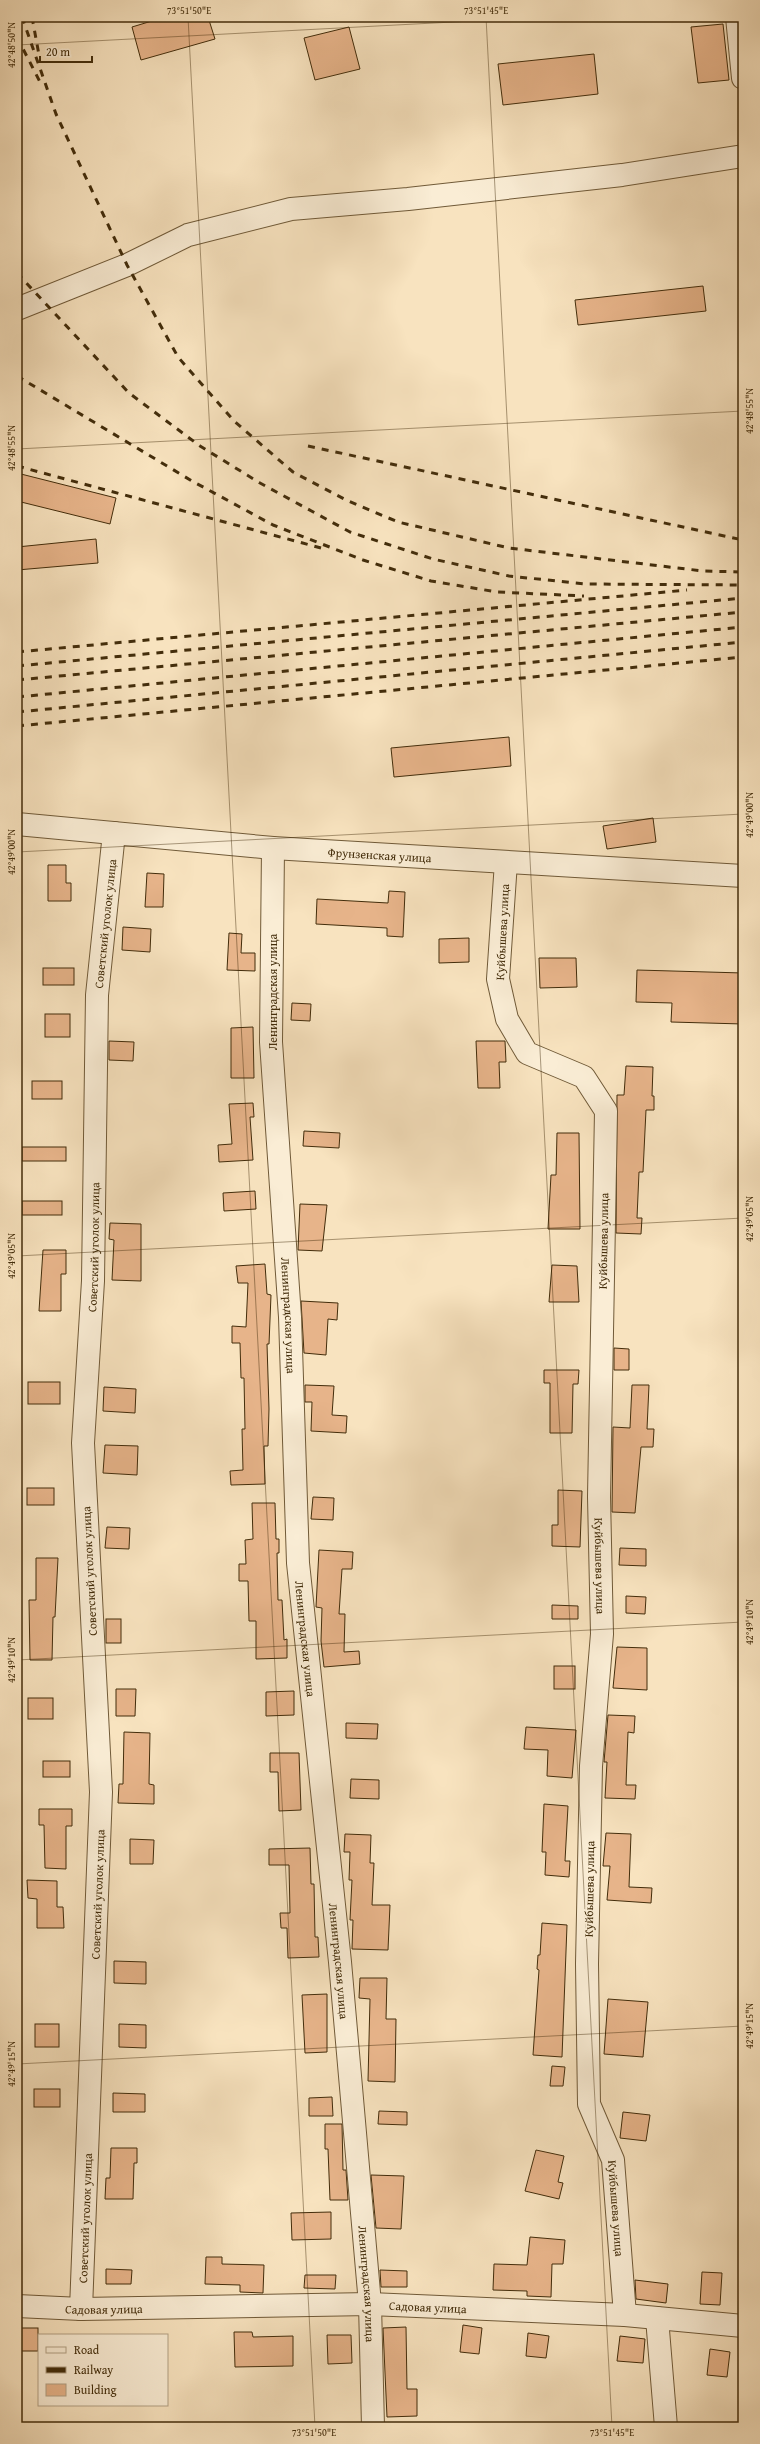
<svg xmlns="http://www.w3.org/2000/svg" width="760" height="2444" font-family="'Gentium Book Plus',serif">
<rect width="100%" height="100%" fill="#f8e3bf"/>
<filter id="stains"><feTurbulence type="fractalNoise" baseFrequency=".005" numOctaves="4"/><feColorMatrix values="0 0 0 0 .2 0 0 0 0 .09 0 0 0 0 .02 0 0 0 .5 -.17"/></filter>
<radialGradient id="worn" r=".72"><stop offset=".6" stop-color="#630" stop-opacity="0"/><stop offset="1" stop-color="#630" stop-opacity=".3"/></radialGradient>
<g fill="#e7b48a" stroke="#432d0b">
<polygon points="165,17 208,17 215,39 141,60 132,27"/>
<polygon points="723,24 729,80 698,83 691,27"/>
<polygon points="349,27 360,69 315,80 304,38"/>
<polygon points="594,54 598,94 503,105 498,64"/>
<polygon points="703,286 706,311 578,325 575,300"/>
<polygon points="17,473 116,498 110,524 17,501"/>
<polygon points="96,539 98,563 17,570 17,547"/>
<polygon points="509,737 511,766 394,777 391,748"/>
<polygon points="653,818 656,842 607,849 603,826"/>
<polygon points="48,865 66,865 66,883 71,883 71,901 48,901"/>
<polygon points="147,873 164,874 163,907 145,907"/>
<polygon points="389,891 405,892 403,937 387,936 387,928 316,924 317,899 388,903"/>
<polygon points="123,927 151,929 150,952 122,950"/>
<polygon points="229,933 242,934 241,953 255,953 255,971 227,970"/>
<polygon points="469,938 469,962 439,963 439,939"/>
<polygon points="539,958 576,958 577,987 540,988"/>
<rect x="43" y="968" width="31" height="17"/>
<polygon points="637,970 743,973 743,1024 671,1022 672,1003 636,1002"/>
<polygon points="292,1003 311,1004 310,1021 291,1020"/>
<rect x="45" y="1014" width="25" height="23"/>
<polygon points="253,1027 254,1078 231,1078 231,1028"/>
<polygon points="109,1041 134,1042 133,1061 109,1060"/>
<polygon points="476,1041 505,1041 506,1062 499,1062 500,1088 478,1088"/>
<polygon points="626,1066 653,1067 652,1096 654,1096 654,1110 646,1110 643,1172 639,1172 637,1218 642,1218 641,1234 616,1233 617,1095 624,1095"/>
<rect x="32" y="1081" width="30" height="18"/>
<polygon points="253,1103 254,1117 250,1117 253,1160 219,1162 218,1145 232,1144 229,1104"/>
<polygon points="304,1131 340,1133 339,1148 303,1146"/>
<polygon points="557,1133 579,1133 580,1229 548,1229 551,1175 556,1175"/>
<rect x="22" y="1147" width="44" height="14"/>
<polygon points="255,1191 256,1209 224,1211 223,1193"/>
<rect x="22" y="1201" width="40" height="14"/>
<polygon points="300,1204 327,1205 322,1251 298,1250"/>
<polygon points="110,1223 141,1224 141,1281 112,1280 114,1240 109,1239"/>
<polygon points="43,1250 66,1250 66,1274 61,1274 61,1311 39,1311"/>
<polygon points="265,1264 267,1294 271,1295 269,1344 267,1344 269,1409 268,1446 264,1446 265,1484 231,1485 230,1471 243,1470 242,1429 245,1429 244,1378 241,1378 240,1343 232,1343 232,1326 246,1327 248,1283 238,1283 236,1266"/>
<polygon points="552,1265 577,1266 579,1302 549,1302"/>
<polygon points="301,1301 338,1303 337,1320 328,1319 326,1355 304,1353"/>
<polygon points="614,1348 629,1349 629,1370 614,1370"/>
<polygon points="544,1370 579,1370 578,1384 573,1384 572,1433 550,1433 550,1383 544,1383"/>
<rect x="28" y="1382" width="32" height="22"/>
<polygon points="305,1385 334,1386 332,1415 347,1416 346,1433 311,1431 312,1402 305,1402"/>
<polygon points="632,1385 649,1385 647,1429 654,1429 653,1447 641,1447 635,1513 612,1512 613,1427 630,1428"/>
<polygon points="104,1387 136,1389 135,1413 103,1411"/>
<polygon points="105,1445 138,1446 137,1475 103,1473"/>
<rect x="27" y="1488" width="27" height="17"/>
<polygon points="558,1490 582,1491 580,1547 552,1546 552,1525 558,1525"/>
<polygon points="313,1497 334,1498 333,1520 311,1519"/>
<polygon points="252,1503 275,1503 276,1539 279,1539 279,1553 277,1553 278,1600 282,1600 284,1640 287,1639 287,1658 256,1659 256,1621 249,1621 248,1581 239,1581 239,1564 246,1564 245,1540 253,1539"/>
<polygon points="107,1527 130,1528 129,1549 105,1548"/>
<polygon points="620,1548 646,1549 646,1566 619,1565"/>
<polygon points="319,1550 353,1552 352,1569 342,1569 339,1614 345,1614 344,1652 359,1651 360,1664 324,1667 321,1641 322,1608 316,1607"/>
<polygon points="36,1558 58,1558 55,1617 53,1617 52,1660 30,1660 29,1600 36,1600"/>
<polygon points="626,1596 646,1597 645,1614 626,1613"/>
<polygon points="552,1605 578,1606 578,1619 552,1619"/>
<rect x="106" y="1619" width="15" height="24"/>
<polygon points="617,1647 647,1648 647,1690 613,1688"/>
<rect x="554" y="1666" width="21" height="23"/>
<polygon points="116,1689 136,1689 135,1716 116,1716"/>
<polygon points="294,1691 294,1715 266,1716 266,1692"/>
<rect x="28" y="1698" width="25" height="21"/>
<polygon points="608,1715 635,1716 634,1733 628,1732 626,1785 636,1785 635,1799 605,1798 607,1762 604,1762"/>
<polygon points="346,1723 378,1724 377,1739 346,1738"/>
<polygon points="526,1727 576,1730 572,1778 547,1776 548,1750 524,1749"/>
<polygon points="124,1732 150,1733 149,1784 154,1785 154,1804 118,1803 119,1784 123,1784"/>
<polygon points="270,1753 299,1753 301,1810 279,1811 278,1772 270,1772"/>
<rect x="43" y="1761" width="27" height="16"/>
<polygon points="351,1779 379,1780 379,1799 350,1798"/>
<polygon points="544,1804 568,1806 565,1861 570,1861 569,1877 545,1875 546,1852 542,1852"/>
<polygon points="39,1809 72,1809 72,1826 66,1826 66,1869 45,1868 44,1825 39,1825"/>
<polygon points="606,1833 631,1834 629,1887 652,1888 651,1903 607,1900 610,1866 603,1866"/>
<polygon points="345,1834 371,1835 370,1863 374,1863 372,1905 390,1905 388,1950 352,1949 353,1920 350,1920 352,1880 349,1880 350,1852 344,1852"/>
<polygon points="130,1839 154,1840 153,1864 130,1864"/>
<polygon points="310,1848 311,1884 314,1884 315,1937 318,1937 319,1957 288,1958 287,1928 281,1928 280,1913 290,1913 289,1865 269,1865 269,1849"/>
<polygon points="27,1880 57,1881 57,1907 63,1907 64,1928 37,1928 37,1899 28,1898"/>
<polygon points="542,1923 567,1925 562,2057 533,2055 539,1970 537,1969 538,1955 540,1955"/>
<polygon points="114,1961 146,1962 146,1984 114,1983"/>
<polygon points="360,1978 387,1978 386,2019 396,2019 395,2082 368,2081 370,1999 359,1998"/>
<polygon points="327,1994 327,2052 305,2053 302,1995"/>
<polygon points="608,1999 648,2002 643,2057 604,2054"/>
<rect x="35" y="2024" width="24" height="23"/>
<polygon points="119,2024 146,2025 146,2048 119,2047"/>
<polygon points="552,2066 565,2067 563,2086 550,2086"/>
<rect x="34" y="2089" width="26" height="18"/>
<polygon points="113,2093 145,2094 145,2112 113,2112"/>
<polygon points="332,2097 333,2116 309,2116 309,2098"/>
<polygon points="379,2111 407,2112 407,2125 378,2124"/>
<polygon points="623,2112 650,2115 646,2141 620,2138"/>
<polygon points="325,2124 342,2124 343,2170 346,2170 348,2200 330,2200 328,2149 325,2149"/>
<polygon points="111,2148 137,2148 137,2163 134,2163 133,2199 105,2199 106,2178 110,2178"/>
<polygon points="536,2150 564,2156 558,2182 563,2183 559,2199 525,2191"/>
<polygon points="371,2175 404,2176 401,2229 376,2228"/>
<polygon points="331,2212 331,2239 292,2240 291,2213"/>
<polygon points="530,2237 565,2240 563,2264 552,2264 551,2297 527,2296 527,2291 493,2290 494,2264 527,2265"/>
<polygon points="206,2257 222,2257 222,2264 264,2265 263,2293 240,2292 240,2285 205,2284"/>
<polygon points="106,2269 132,2270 131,2284 106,2284"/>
<polygon points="380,2270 407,2271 407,2287 381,2287"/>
<polygon points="702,2272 722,2273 720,2305 700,2304"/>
<polygon points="305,2275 336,2275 335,2289 304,2288"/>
<polygon points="635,2280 668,2284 666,2303 636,2299"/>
<polygon points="463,2325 482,2328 479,2354 460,2352"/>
<polygon points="406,2327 407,2389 417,2389 417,2416 387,2417 383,2328"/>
<rect x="17" y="2328" width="21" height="23"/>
<polygon points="234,2332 252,2332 253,2337 293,2336 293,2366 235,2367"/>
<polygon points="528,2333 549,2336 546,2358 526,2356"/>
<polygon points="327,2335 351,2335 352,2363 328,2364"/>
<polygon points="620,2336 645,2339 643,2363 617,2361"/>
<polygon points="710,2349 730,2352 727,2377 707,2375"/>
</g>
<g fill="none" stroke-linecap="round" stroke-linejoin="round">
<g stroke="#705a38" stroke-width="24">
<g id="minor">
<polyline points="737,17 743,78"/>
<polyline points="17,309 127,265 188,235 291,209 408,199 622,175 743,156"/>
<path id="s1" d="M17,824l256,24 470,28"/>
<path id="s2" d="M273,848l-2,194 19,275 8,246 42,399 30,342 3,123"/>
<path id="s3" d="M506,862l-8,117 9,40 20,34 57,24 22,34 -7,386 3,137 -11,132 -4,198 2,140 24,56 12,155"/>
<path id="s4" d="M17,2306l64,3 289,-5 255,11 118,11"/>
<path id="s5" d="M81,2309l20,-517 -18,-349 10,-162 4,-286 17,-162"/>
<polyline points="657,2318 666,2427"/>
</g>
</g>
<use href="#minor" stroke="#faedd5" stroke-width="22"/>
<g stroke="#432d0b" stroke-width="3" stroke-dasharray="7 7" stroke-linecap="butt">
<polyline points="22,17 56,114 127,265 178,357 234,421 293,472 346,500 398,522 509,548 703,571 743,572"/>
<polyline points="32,17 39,55"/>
<polyline points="17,37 40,82"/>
<polyline points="17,273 129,393 200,446 260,483 350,532 433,559 509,576 585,584 743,585"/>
<polyline points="17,376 192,481 273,525 363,560 431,581 497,592 584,596"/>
<polyline points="308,446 743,540"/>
<polyline points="17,466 321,548"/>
<polyline points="17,652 687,590"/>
<polyline points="17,666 743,598"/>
<polyline points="17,680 743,612"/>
<polyline points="17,697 743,627"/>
<polyline points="17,712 743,642"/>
<polyline points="17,726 743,657"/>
</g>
</g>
<path fill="none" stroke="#432d0b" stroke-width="1" stroke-opacity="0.45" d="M188,17l127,2410M486,17l126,2410M17,45l531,-28M17,449l726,-38M17,852l726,-38M17,1256l726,-38M17,1660l726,-38M17,2064l726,-38M17,2420v7"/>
<g text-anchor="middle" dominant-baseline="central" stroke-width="4" stroke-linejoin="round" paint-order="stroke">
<g font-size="12" fill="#432d0b" stroke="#faedd5">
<text stroke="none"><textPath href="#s1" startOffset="364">Фрунзенская улица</textPath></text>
<text stroke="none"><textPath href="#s5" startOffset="1387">Советский уголок улица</textPath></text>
<text transform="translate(502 932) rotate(-87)">Куйбышева улица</text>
<text transform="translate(272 992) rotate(-90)">Ленинградская улица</text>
<text transform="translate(603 1241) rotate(-89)">Куйбышева улица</text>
<text stroke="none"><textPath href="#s5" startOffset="1063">Советский уголок улица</textPath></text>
<text stroke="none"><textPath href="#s2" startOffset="468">Ленинградская улица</textPath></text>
<text stroke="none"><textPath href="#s3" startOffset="755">Куйбышева улица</textPath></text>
<text transform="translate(89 1571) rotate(-93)">Советский уголок улица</text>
<text stroke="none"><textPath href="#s2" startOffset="792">Ленинградская улица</textPath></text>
<text transform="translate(589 1889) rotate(-89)">Куйбышева улица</text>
<text stroke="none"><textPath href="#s5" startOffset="415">Советский уголок улица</textPath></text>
<text stroke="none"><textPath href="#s2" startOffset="1116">Ленинградская улица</textPath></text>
<text stroke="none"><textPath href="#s3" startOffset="1403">Куйбышева улица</textPath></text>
<text stroke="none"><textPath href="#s5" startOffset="91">Советский уголок улица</textPath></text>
<text stroke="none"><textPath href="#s2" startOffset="1440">Ленинградская улица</textPath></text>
<text stroke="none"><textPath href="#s4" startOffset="411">Садовая улица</textPath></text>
<text stroke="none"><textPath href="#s4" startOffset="87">Садовая улица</textPath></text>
</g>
</g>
<rect width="760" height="2444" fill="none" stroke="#f8e3bf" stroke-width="44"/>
<rect x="38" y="2334" width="130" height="72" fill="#faedd5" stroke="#b1a084"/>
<rect x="46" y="2347" width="20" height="6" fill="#faedd5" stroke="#b1a084"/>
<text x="74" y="2354" font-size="12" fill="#432d0b">Road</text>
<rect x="46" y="2367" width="20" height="6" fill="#432d0b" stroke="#b1a084"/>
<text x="74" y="2374" font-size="12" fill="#432d0b">Railway</text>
<rect x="46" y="2384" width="20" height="12" fill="#e7b48a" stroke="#b1a084"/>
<text x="74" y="2394" font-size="12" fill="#432d0b">Building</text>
<path d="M40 56v6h52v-6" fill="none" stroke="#432d0b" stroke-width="2"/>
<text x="46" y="56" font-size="12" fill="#432d0b" stroke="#faedd5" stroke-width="3" paint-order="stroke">20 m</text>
<rect x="22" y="22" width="716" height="2400" fill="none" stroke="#432d0b" stroke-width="1.5"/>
<g font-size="10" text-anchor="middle" fill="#432d0b">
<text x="189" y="14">73°51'50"E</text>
<text x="486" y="14">73°51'45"E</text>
<text transform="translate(11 45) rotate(-90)" y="4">42°48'50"N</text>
<text transform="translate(749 411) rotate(-90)" y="4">42°48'55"N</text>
<text transform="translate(11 448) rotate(-90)" y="4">42°48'55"N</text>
<text transform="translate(749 815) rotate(-90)" y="4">42°49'00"N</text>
<text transform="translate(11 852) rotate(-90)" y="4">42°49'00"N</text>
<text transform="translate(749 1219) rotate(-90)" y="4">42°49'05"N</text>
<text transform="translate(11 1256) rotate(-90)" y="4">42°49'05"N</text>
<text transform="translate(749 1622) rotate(-90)" y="4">42°49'10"N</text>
<text transform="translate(11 1660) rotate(-90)" y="4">42°49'10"N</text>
<text transform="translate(749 2026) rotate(-90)" y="4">42°49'15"N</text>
<text transform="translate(11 2064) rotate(-90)" y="4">42°49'15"N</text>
<text x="314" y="2436">73°51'50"E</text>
<text x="612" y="2436">73°51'45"E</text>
</g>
<rect width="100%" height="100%" filter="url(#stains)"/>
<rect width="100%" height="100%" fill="url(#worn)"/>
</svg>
